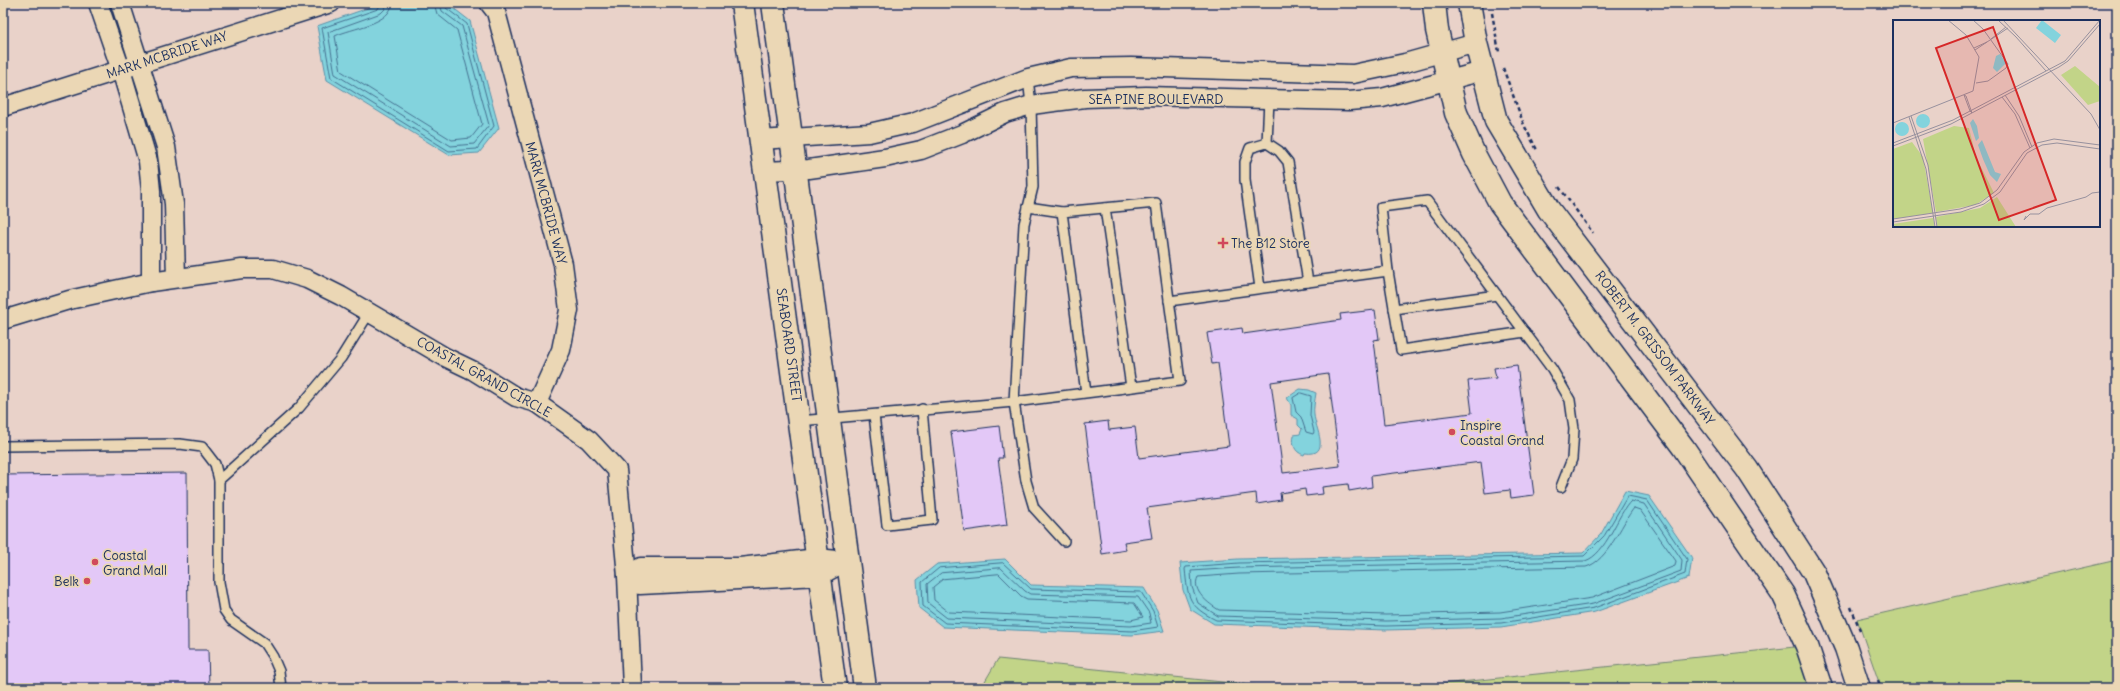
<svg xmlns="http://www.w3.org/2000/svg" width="2120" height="691" font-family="Delius,sans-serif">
<rect width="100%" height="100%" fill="#e9d2c9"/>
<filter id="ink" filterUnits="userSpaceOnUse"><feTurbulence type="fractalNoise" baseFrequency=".025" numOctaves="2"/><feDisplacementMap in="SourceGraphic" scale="8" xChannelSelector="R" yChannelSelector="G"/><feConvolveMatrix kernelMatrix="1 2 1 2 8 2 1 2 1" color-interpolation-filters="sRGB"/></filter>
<g filter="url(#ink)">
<g fill="#c2d488" stroke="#6e8273">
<polygon points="2117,560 2117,688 1881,688 1857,619"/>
<polygon points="1804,646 1820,688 1404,688"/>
<polygon points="998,659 1281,688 981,688"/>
</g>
<g fill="#83d3dd" stroke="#5991aa">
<polygon points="382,3 447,3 470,21 499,128 479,153 449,155 327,80 317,26"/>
<path d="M1300,389l9,1 7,3c-1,7 -3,15 -2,22 1,12 18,42 -9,38l-1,2c-10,-3 -12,-11 -10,-20l6,-1 2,-5 -4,-4v-6l-7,-4v-10l-4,-7z"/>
<polygon points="1625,491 1649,496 1692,558 1689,578 1595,612 1501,627 1386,630 1214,624 1190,609 1183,590 1180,563 1238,559 1583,553 1601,534"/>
<polygon points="1005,559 1031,585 1144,588 1157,610 1164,631 1132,635 943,627 919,608 917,580 937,564"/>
</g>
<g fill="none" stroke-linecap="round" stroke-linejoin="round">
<g stroke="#457191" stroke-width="1">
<polyline points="381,3 378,9 322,28 331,78 449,151 477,149 494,126 467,24 446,8 445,3"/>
<polyline points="386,3 385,9 381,13 328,32 335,74 451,146 474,144 489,125 462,26 442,11 440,3"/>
<path d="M392,3c0,21 -41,25 -57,33l6,35 111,69 19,-2 11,-14 -25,-94 -20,-16 -3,-11"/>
<polygon points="1301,393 1311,396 1310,415 1314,432 1313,434 1306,432 1301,417 1296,412 1293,398"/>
<path d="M1628,496l19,4 40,59 -2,15 -91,34 -93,15 -115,3 -170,-6c-28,-14 -28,-22 -31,-51l1,-2 53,-4 345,-7 20,-20z"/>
<path d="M1631,501l13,3 38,56 -1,11 -88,33 -92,14 -115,3 -168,-5 -20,-13 -6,-16 -1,-16 48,-3 346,-7c22,-7 32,-47 46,-60z"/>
<path d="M1634,508l6,2 36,51 -1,5 -83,32 -92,14 -114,3 -167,-5c-10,-6 -28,-19 -21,-33l41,-3 347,-7c22,-6 35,-43 48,-59z"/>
<polygon points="1003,563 1031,589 1141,592 1153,611 1158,627 1132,631 945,623 923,606 922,582 939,568"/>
<polygon points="1001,568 1025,591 1030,594 1138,597 1149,613 1151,623 1131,626 947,618 928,603 927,584 941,573"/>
<polygon points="999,574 1021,596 1027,599 1134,603 1143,617 1131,620 949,612 934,600 933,587 943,579"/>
</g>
</g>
<g fill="#e3c8f7" stroke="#1b2f5e" fill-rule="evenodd">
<path d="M1375,310l4,29 -5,1 10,84 88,-11 -4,-32 28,-3 -2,-10 23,-3 17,130 -23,3 -1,-8 -25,3 -4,-31 -110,14 1,11 -23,4 -1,-7 -26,3 1,7 -17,2 -1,-7 -25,4 1,7 -24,4 -1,-11 -109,15 5,30 -28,4 2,8 -24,4 -17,-130 23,-3 1,9 26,-3 4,31 90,-12 -11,-83 -6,1 -5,-31 35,-5 1,6 98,-14 -1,-6zM1328,374l12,92 -57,7 -12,-91z"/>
<polygon points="999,426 1003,458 998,458 1007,525 964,531 951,432"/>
<polygon points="187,473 188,650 208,650 209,686 3,688 3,475"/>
</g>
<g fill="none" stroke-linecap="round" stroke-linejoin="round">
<g stroke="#1b2f5e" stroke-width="12">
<g id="lane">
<polyline points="1267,143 1279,151 1288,162 1308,282"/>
<polyline points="1267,143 1269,100"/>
<polyline points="1028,207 1062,212"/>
<polyline points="1105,208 1131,387"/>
<polyline points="1388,271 1401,350 1525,332"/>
<polyline points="1260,288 1245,180 1245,162 1250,148 1267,143"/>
<polyline points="1169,301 1388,271 1381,207 1427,201 1552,369 1570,400 1574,429 1572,459 1561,487"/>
<polyline points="1394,309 1497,295"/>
<polyline points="874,415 887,525 932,520 922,409"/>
<polyline points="799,421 1014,402 1024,224 1033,187 1031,105 1028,78"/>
<polyline points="3,446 180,444 202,447 215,464 219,480 219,582 224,610 231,620 264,643 273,657 279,671 281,688"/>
<polyline points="219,480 299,408 341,358 369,313"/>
<polyline points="1064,541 1034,508 1026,481 1014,402 1180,381 1156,203 1062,212 1086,393"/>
</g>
</g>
<g stroke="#1b2f5e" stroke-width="21">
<g id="street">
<polyline points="98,3 121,70 148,161 151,191 151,282"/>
<polyline points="120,3 166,147 174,204 176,278"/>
<polyline points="489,3 496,12 563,264 569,310 561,350 537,403"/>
<polyline points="3,107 331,3"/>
<polyline points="760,140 869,133 913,123 1028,78 1071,68 1131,67 1353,74 1405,63 1476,43"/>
<polyline points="765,171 809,169 885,158 921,150 962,134 1005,113 1031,105 1085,98 1146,96 1349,101 1382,98 1483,71"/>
<polyline points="3,320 69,300 151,282 242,269 273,269 307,279 341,296 445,357 474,371 516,397 537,403 589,440 617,470 627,576 632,688"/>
<polygon points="817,558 847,561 819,576 640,585 627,576 641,567 740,567"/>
</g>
</g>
<g stroke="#1b2f5e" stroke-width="25">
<g id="secondary">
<polyline points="742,3 835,688"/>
<polyline points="773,3 865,688"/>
<polyline points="1434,3 1437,30 1456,113 1474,154 1500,203 1683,447 1783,594 1807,646 1821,688"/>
<polyline points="1469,3 1476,43 1496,121 1549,210 1747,469 1814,573 1846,648 1859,688"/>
</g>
</g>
<g stroke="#1b2f5e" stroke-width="2.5" stroke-dasharray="4 3" stroke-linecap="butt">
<polyline points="1492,13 1499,52"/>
<polyline points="1503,68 1524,125 1537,150"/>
<polyline points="1559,187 1593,233"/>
<polyline points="1851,607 1860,630"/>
<polyline points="1878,680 1881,688"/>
</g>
<use href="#lane" stroke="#ebd7b5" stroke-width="9"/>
<use href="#street" stroke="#ebd7b5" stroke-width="18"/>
<use href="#secondary" stroke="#ebd7b5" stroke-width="22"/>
</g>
</g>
<g fill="#d1495b" stroke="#ebd7b5" stroke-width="1.5">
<path d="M1221 237h4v4h4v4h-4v4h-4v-4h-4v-4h4z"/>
<circle cx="1452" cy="432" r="4"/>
<circle cx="95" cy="562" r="4"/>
<circle cx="87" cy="581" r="4"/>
</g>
<g text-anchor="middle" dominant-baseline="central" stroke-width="3.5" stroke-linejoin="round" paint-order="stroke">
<g font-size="13" fill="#1b2f5e" stroke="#ebd7b5">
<text transform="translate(167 55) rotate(-18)">MARK MCBRIDE WAY</text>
<text x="1156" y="99">SEA PINE BOULEVARD</text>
<text transform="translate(546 203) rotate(75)">MARK MCBRIDE WAY</text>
<text transform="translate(789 345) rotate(82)">SEABOARD STREET</text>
<text transform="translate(1655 348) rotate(53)">ROBERT M. GRISSOM PARKWAY</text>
<text transform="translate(484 377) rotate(29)">COASTAL GRAND CIRCLE</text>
</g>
<g font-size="13" fill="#1b2f5e" stroke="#ebd7b5" text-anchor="start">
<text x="1231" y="243">The B12 Store</text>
<text x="1460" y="425">Inspire<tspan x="1460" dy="15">Coastal Grand</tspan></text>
<text x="103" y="555">Coastal<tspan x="103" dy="15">Grand Mall</tspan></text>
<text x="79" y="581" text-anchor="end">Belk</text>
</g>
</g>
<g transform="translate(1893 20)">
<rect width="207" height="207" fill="#e9d2c9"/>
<path d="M182,46l25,21v14l-12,4 -27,-30zM61,106l15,2 7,29 18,36 -19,12 -39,7 -13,-73zM19,122l11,15 10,56 -40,6v-70zM104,177l19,30h-79l-1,-10 44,-9zM40,198l2,9h-42v-3z" fill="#c2d488"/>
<path d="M149,0l19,15 -6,8 -19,-15zM107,34l6,9 -9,9 -4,-4 3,-12zM23 101a7 7 0 1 1 14 0a7 7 0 1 1-14 0ZM80,99l4,7 2,12 -3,3 -6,-18zM2 109a7 7 0 1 1 14 0a7 7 0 1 1-14 0ZM89,120l13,32 6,2 -4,8 -7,-7 -7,-16 -5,-14z" fill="#83d3dd"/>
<path fill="none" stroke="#97919e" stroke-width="1" d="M80,0l10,9 25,35 -2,4 -18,13 -12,2M105,0l18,17 30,34M110,0l88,94 9,16M98,19l15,-12M81,28l13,-6M82,30l33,-22M71,75l2,1 6,17 -2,-2zM112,75l14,21 13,31M109,77l13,17 15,34M18,96l17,49 9,62M16,97l17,52 9,58M0,103l80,-32 6,-34 -13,-22 -18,-15M0,123l60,-23 112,-59 35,-41M0,126l58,-22 108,-57 9,-6 32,-37M133,196l-2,4 6,-6h9l8,-6 39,-11 6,-4 8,-1M0,199l67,-10 20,-6 17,-13 27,-38 13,-9 17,-4 46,6M0,202l68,-10 23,-8 16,-12 27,-39 15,-8 15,-2 43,6"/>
<path fill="#d62828" fill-opacity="0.15" stroke="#d62828" stroke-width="2" d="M100,7l63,173 -57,20 -63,-172z"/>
<rect width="207" height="207" fill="none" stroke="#1b2f5e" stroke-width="2"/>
</g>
<rect width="2120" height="691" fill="none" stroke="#ebd7b5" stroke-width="16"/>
<rect x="8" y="8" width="2104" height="675" fill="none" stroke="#1b2f5e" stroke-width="1.5" filter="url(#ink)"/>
</svg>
